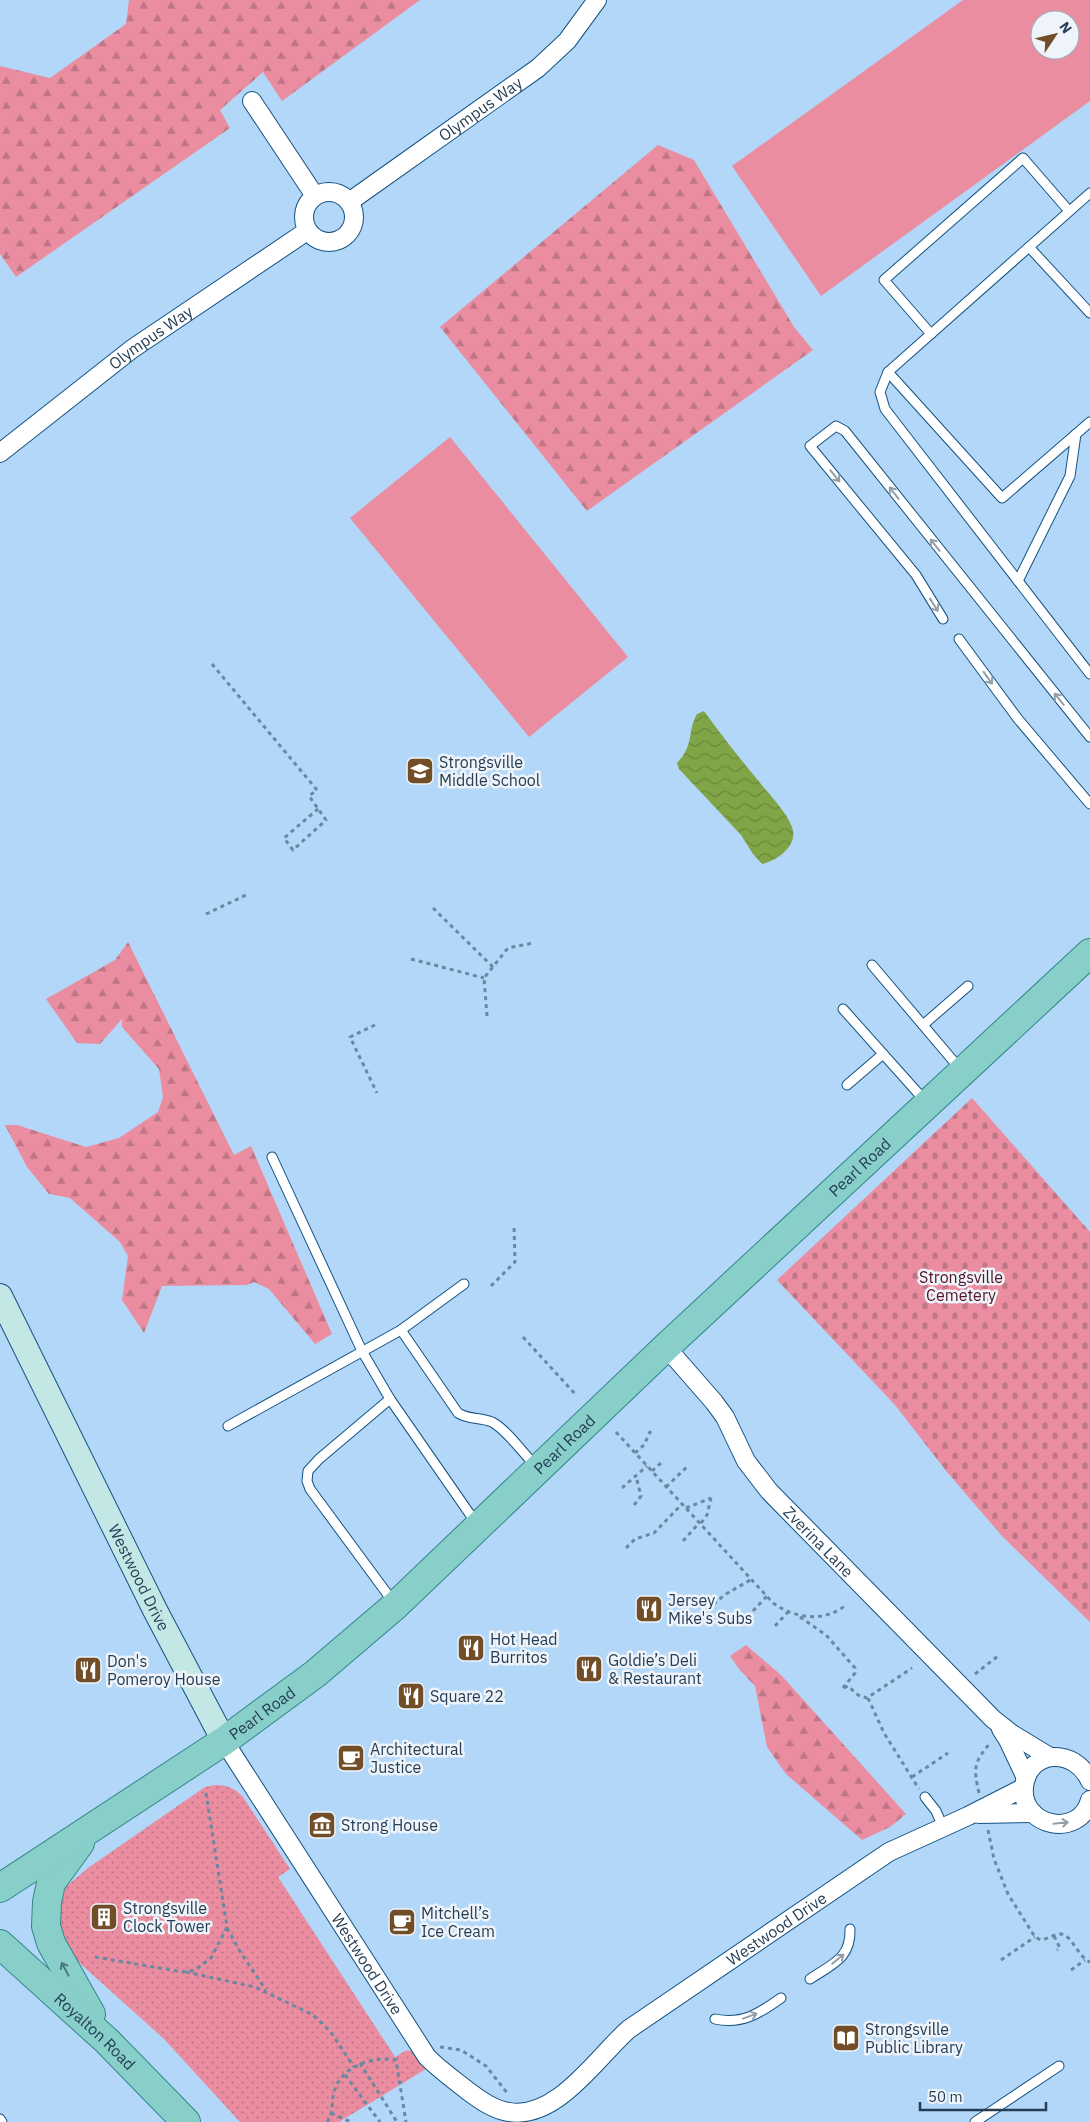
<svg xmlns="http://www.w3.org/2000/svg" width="1090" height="2122" font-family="'IBM Plex Sans',sans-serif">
<defs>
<pattern id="forest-firs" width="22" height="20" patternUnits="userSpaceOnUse" patternTransform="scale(1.25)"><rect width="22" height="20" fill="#eb8da0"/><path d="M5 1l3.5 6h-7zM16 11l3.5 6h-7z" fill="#be7585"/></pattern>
<pattern id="cemetery-stones" width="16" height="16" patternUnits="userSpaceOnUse" patternTransform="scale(1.25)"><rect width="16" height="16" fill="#eb8da0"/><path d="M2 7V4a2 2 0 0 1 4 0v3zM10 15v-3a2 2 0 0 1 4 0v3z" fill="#be7585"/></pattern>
<pattern id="park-dots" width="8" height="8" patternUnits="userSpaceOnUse" patternTransform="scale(1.25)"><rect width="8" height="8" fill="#eb8da0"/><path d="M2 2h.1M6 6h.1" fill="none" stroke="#be7585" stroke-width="1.8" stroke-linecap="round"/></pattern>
<pattern id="water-waves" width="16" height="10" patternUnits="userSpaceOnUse" patternTransform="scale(1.25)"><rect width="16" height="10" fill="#80a546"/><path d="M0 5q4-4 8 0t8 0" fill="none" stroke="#69883d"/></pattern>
</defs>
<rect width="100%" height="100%" fill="#b3d7f8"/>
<g fill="url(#forest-firs)">
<polygon points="129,0 420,0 282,101 263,72 220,110 230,128 16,277 0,254 0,66 50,78 126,24"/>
<polygon points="658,145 694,160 794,327 813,350 587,511 440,327"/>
<polygon points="128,942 234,1155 251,1146 332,1334 315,1344 269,1289 254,1282 247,1285 162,1286 144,1333 122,1300 128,1256 120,1242 70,1198 49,1194 27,1167 5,1125 17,1125 86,1147 119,1138 158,1112 163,1097 159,1069 122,1027 122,1019 100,1044 77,1043 46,999 115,960"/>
<polygon points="746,1645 781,1675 906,1814 890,1827 862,1840 786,1774 767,1747 755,1686 739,1669 730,1656"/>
</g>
<polygon fill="url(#cemetery-stones)" points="972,1098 1090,1232 1090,1622 1002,1536 947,1472 895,1405 777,1280"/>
<path fill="url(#park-dots)" d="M215,1785c12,0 20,3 28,12l47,72 -12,8 117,180c3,-1 7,-5 10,-6 10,-3 16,12 21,18l-87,53h-99l-76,-83 -90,-81 -20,-31 2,-26 12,-16 20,-17 117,-81z"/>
<g fill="#eb8da0" fill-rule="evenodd">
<path d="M963,0h127v101l-269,195 -89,-130zM1040,20h30v30h-30z"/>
<polygon points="450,437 628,657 529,737 350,518"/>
</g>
<path fill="url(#water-waves)" d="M704,711c18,25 37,49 57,73 9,11 26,29 31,43 7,18 -15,34 -30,37l-9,-10 -12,-19 -62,-66 -2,-6c18,-19 10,-32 20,-49z"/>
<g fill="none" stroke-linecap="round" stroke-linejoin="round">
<g stroke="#135282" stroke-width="11">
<g id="lane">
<polyline points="1090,193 888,372 880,392 885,409 1090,674"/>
<polyline points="1029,247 1090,313"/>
<polyline points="931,334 884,280 1023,158 1069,211"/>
<polyline points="888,372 1002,498 1090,422"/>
<polyline points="1018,581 1070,476 1076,434"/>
<polyline points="943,619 916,575 810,446 836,426 845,431 1090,737"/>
<polyline points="959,639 1018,719 1090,804"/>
<polyline points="872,965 961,1070"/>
<polyline points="843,1009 926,1102"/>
<polyline points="923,1025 968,986"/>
<polyline points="847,1085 883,1054"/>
<polyline points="272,1157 362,1351 390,1399 476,1523"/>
<path d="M401,1330l57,83c11,7 22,4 34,9 14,7 30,30 42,42"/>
<polyline points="390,1399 319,1459 308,1471 307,1481 310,1489 394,1603"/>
<polyline points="228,1426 401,1330 464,1284"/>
<polyline points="925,1797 936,1811 943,1827"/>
<path d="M810,1979c22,-15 41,-20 40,-50"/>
<path d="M715,2019c27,6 45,-6 66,-21"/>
<polyline points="0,2119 2,2122"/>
<polyline points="975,2122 1059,2066"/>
</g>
</g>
<g stroke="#135282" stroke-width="20">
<g id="street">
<polyline points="252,101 315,196"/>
<circle cx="329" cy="217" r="25"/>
<path id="s1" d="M349,202l189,-134 29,-27 30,-41"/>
<path id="s2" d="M0,453l132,-104 175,-118"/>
<path id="s3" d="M666,1347l48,55 11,15 21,44 23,30 224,228 19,15 38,23"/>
<polyline points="1001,1729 1008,1740 1026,1778"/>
<path id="s4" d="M224,1741l203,316c13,13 27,23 41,34 12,9 26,19 41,21 48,8 88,-55 120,-83l260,-177 79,-36 55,-28"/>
<path d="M1090,1781c-15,-34 -62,-32 -66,6 -4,40 56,52 66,13"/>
<polyline points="979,1814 1033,1813"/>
</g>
</g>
<g stroke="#135282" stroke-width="26">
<g id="secondary">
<path id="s5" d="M0,1296l155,314 69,131"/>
</g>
</g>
<g stroke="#318789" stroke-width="30">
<g id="primary">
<polyline points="80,1843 51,1883 47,1902 46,1926 51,1943 91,2014"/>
<path id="s6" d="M0,1888l224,-147 91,-67 81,-69 270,-258 424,-394"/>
<path id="s7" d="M0,1944l107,97 79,81"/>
</g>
</g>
<g stroke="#6988a3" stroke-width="3" stroke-dasharray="4 4" stroke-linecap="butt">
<polyline points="212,664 317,790 309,796 326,820 293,850 284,838 318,809"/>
<polyline points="433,908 493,967"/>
<polyline points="206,914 246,895"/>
<polyline points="411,959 484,978"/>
<polyline points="487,1016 484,978 508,948 533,943"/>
<polyline points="375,1025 350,1037 377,1093"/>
<polyline points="491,1286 515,1262 514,1225"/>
<polyline points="523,1337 576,1395"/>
<path d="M616,1432l157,171c23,16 52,20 74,1"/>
<polyline points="635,1453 644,1445 650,1432 652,1434"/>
<polyline points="652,1471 661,1463"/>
<polyline points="666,1487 689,1465"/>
<polyline points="624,1488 623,1487 647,1466"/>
<polyline points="634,1503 635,1504 641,1496 636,1476"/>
<polyline points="686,1508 711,1498"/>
<polyline points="701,1523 707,1515 711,1498"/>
<polyline points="683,1541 700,1522"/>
<polyline points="626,1548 635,1539 654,1533 682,1504"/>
<polyline points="707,1609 726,1594 752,1579"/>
<polyline points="753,1611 767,1596"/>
<polyline points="800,1617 826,1635 855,1668 855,1673 843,1688"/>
<polyline points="775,1626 788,1612"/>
<polyline points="975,1674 998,1656"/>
<polyline points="844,1688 848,1686 858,1695 867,1698 912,1668"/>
<polyline points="868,1698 884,1733 919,1789"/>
<polyline points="912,1777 948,1753"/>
<path d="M979,1793c-6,-26 -5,-31 12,-51"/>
<path d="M988,1830l6,29 14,35 27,43 6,3c7,-1 13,-6 20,-6 11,1 17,23 29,28"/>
<polyline points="227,1928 241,1953 266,1990"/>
<polyline points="1054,1936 1060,1948 1057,1950"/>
<polyline points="95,1957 183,1972 195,1970 211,1958 227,1927 206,1793"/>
<polyline points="1001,1960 1035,1937"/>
<polyline points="1071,1970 1085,1960"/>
<polyline points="186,1972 255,1987 313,2015 330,2031 354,2067"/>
<polyline points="440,2047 461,2050 486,2066 508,2094"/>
<polyline points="360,2063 397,2122"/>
<polyline points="345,2075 380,2122"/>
<polyline points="331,2113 351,2122"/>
<path d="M327,2122c7,-7 4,-21 7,-30 7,-26 38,-36 62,-32l10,62"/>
</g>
<use href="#lane" stroke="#fff" stroke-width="9"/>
<use href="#street" stroke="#fff" stroke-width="18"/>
<use href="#secondary" stroke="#c3e7e4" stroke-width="24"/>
<use href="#primary" stroke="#88cec9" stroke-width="28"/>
</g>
<defs><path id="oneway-shaft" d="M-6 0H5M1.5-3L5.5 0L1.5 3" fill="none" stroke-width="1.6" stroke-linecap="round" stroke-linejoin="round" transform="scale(1.25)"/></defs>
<g stroke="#929eaa">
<use href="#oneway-shaft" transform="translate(835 476) rotate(51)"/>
<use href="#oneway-shaft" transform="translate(894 493) rotate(-128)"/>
<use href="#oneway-shaft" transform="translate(935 545) rotate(-129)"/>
<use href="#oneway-shaft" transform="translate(934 605) rotate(58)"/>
<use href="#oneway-shaft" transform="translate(988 678) rotate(54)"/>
<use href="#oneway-shaft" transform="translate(1059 699) rotate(-129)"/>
<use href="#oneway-shaft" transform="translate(1061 1823) rotate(-6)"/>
<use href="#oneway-shaft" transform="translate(838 1959) rotate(-39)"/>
<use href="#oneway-shaft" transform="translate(750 2016) rotate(-20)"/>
</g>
<use stroke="#4d7883" href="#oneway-shaft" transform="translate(65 1969) rotate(-118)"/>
<defs>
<g id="school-square" transform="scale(1.4375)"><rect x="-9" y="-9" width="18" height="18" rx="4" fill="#714e27" stroke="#eef4f9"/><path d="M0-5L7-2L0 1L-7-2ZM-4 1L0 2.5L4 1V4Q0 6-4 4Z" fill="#fff"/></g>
<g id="restaurant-square" transform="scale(1.4375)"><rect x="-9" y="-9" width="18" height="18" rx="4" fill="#714e27" stroke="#eef4f9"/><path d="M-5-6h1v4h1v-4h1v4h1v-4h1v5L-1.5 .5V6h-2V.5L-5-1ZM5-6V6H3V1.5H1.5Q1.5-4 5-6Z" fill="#fff"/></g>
<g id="cafe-square" transform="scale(1.4375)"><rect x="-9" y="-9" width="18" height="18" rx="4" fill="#714e27" stroke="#eef4f9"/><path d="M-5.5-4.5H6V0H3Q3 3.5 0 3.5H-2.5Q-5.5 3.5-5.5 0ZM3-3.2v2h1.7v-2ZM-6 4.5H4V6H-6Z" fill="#fff"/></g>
<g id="museum-square" transform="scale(1.4375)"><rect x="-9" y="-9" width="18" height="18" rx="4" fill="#714e27" stroke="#eef4f9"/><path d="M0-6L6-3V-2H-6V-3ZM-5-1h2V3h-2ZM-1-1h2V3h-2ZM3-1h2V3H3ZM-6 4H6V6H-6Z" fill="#fff"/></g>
<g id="building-square" transform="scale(1.4375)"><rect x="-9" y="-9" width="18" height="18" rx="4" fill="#714e27" stroke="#eef4f9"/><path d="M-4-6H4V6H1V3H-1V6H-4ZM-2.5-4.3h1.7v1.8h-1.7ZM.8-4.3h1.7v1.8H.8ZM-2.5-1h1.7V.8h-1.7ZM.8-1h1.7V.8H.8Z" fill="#fff"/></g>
<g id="library-square" transform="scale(1.4375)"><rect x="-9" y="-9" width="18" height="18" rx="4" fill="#714e27" stroke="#eef4f9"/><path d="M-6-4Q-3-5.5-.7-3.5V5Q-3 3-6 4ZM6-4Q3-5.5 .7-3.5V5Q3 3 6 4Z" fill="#fff"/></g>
</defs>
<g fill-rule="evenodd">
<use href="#school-square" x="420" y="771"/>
<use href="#restaurant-square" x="649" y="1609"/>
<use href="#restaurant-square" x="471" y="1648"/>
<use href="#restaurant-square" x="589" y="1669"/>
<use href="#restaurant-square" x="88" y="1670"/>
<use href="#restaurant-square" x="411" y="1696"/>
<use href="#cafe-square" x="351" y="1758"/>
<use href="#museum-square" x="322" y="1825"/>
<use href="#building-square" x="104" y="1917"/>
<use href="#cafe-square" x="402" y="1922"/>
<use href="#library-square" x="846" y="2038"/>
</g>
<g text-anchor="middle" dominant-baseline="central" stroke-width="5" stroke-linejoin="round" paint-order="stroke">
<g font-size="16" fill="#253e55" stroke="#eef4f9">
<text stroke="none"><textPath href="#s1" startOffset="161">Olympus Way</textPath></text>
<text stroke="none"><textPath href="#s2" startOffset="190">Olympus Way</textPath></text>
<text stroke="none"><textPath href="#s6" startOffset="1125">Pearl Road</textPath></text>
<text stroke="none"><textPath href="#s6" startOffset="720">Pearl Road</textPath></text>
<text stroke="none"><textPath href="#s3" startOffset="249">Zverina Lane</textPath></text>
<text stroke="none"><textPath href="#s5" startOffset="314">Westwood Drive</textPath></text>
<text stroke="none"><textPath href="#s6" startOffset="315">Pearl Road</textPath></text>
<text stroke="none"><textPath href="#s4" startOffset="805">Westwood Drive</textPath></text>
<text stroke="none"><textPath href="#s4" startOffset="265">Westwood Drive</textPath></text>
<text stroke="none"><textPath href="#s7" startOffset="129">Royalton Road</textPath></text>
</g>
<g font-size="16" fill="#253e55" stroke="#eef4f9" text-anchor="start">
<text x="439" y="762">Strongsville<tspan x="439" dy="18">Middle School</tspan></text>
<text x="668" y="1600">Jersey<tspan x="668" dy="18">Mike's Subs</tspan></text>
<text x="490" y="1639">Hot Head<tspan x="490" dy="18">Burritos</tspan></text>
<text x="608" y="1660">Goldie’s Deli<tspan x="608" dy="18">&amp; Restaurant</tspan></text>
<text x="107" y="1661">Don's<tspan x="107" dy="18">Pomeroy House</tspan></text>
<text x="430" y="1696">Square 22</text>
<text x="370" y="1749">Architectural<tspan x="370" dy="18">Justice</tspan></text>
<text x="341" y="1825">Strong House</text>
<text x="123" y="1908">Strongsville<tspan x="123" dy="18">Clock Tower</tspan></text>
<text x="421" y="1913">Mitchell’s<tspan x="421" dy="18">Ice Cream</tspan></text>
<text x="865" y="2029">Strongsville<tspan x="865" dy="18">Public Library</tspan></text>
</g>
<g font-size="16" fill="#541326" stroke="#eef4f9">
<text x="961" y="1277">Strongsville<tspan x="961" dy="18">Cemetery</tspan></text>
</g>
</g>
<g transform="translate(1055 35) rotate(55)"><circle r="24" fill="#eef4f9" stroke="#9eabb7"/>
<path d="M0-4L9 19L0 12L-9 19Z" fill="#714e27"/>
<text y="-8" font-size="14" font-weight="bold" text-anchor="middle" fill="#253e55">N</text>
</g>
<path d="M920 2102v8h126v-8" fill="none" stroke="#253e55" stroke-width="2.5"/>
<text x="928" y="2102" font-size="15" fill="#253e55" stroke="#eef4f9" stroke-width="4" paint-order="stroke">50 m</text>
</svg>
